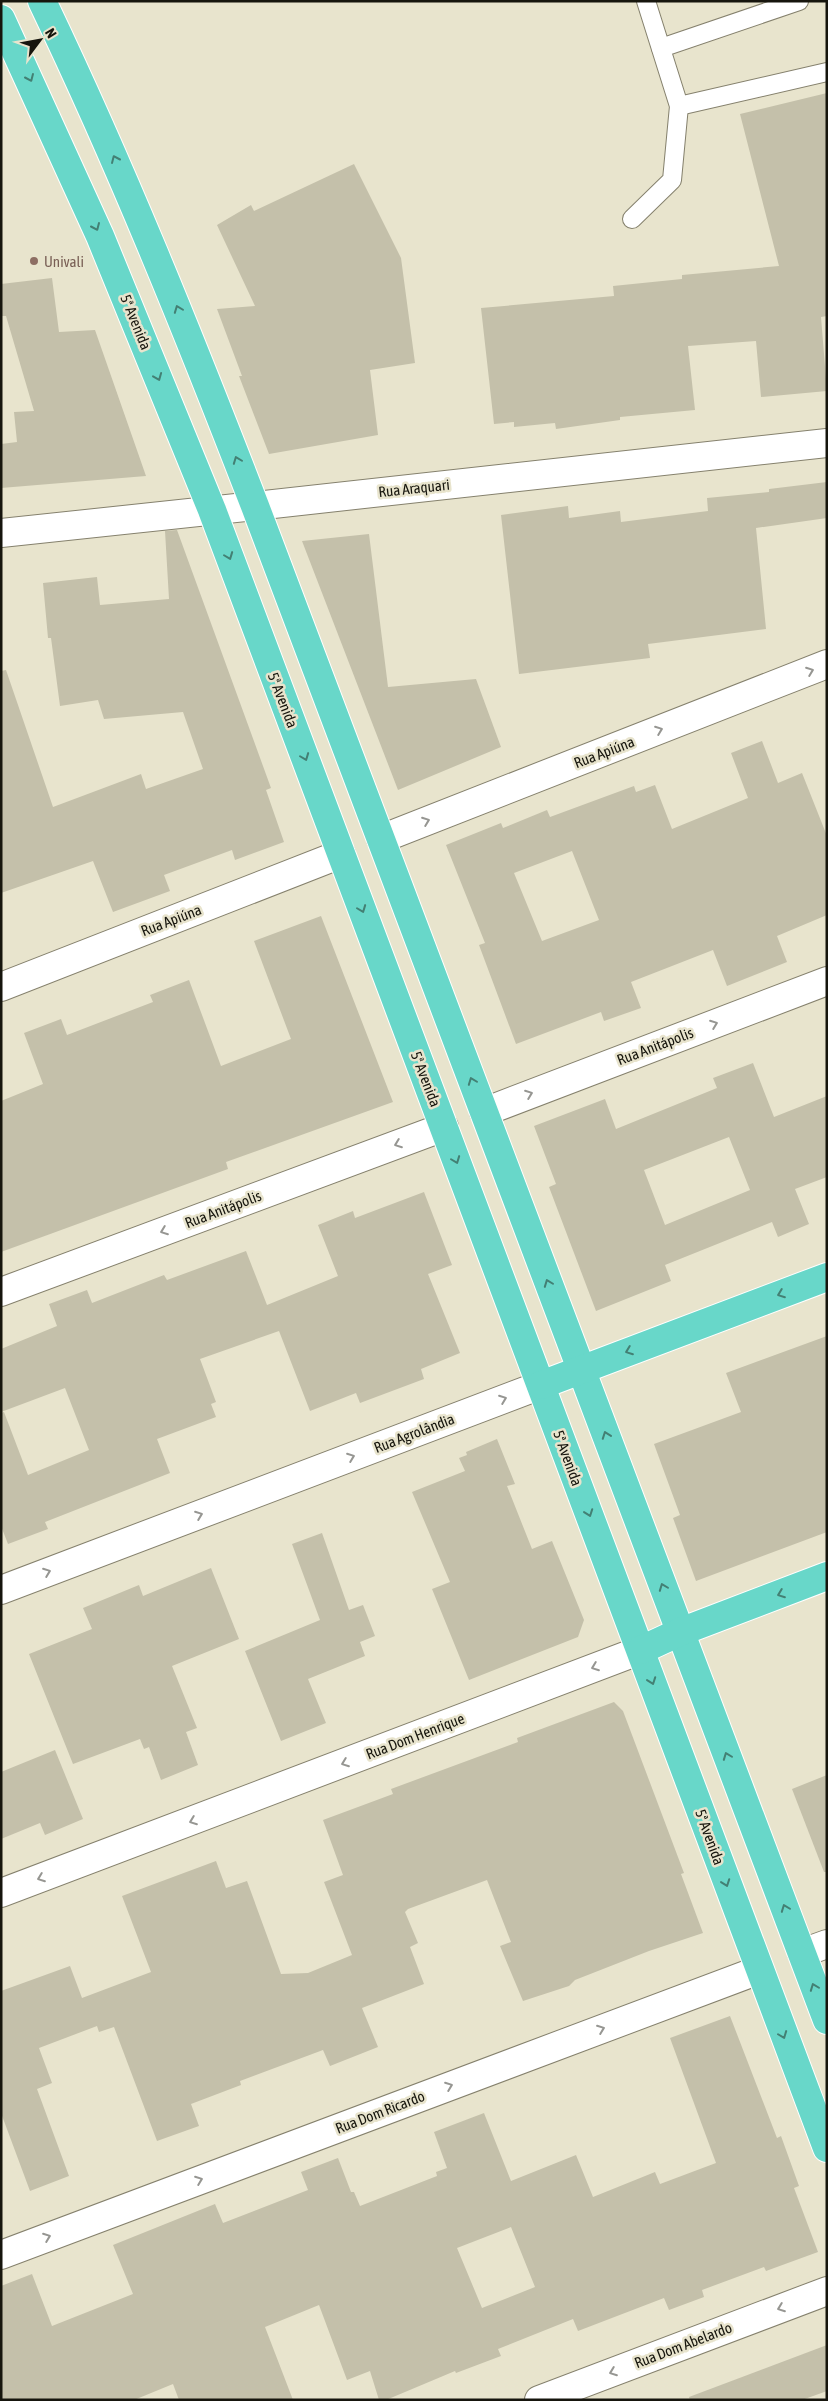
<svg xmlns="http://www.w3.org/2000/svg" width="828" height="2401" font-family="'Asap Condensed',sans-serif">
<rect width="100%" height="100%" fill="#e8e4cd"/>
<g fill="#c4c0aa" fill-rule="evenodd">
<polygon points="827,93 827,316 821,317 827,391 761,397 756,341 688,346 695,410 620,417 620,420 556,429 555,423 514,427 514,422 494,424 481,308 614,296 613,286 682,279 682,275 779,266 740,114"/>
<polygon points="354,164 401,258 415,363 370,370 378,435 269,454 239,376 242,376 217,309 255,306 217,225 251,205 254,211"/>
<polygon points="52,278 59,332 95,330 146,476 1,488 1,444 17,442 14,412 34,411 6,316 1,316 1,284"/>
<polygon points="827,482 827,518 756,528 766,629 648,644 650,658 519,674 501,515 568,506 569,518 620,511 621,522 708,511 707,498 769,492 769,489"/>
<polygon points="177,530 271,788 266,790 284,842 235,860 232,850 164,875 170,891 113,912 93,861 1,893 1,671 6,670 53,807 141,774 146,789 203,769 183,712 104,719 98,700 60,706 51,638 48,638 43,583 97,577 100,605 169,599 165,531"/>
<polygon points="369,534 388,687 476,679 501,747 398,790 302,541"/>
<path d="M762,741l16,42 24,-10 25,63v79l-50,21 10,26 -60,24 -14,-36 -82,32 10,26 -37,13 -3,-9 -85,32 -37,-99 6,-2 -39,-98 55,-22 2,5 44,-18 3,7 84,-31 2,6 19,-7 17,44 76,-31 -17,-45zM572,851l27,69 -57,21 -28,-68z"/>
<polygon points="321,916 393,1102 226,1162 228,1169 1,1252 1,1101 43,1084 24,1033 61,1019 67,1035 153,1002 150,995 189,980 221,1066 291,1039 254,941"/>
<path d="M753,1063l21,54 53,-21v81l-32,12 14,35 -31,13 -6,-15 -107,43 6,16 -75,30 -47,-124 7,-3 -22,-58 71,-27 11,30 101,-41 -4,-10zM729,1137l21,53 -85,35 -21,-55z"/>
<polygon points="424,1192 452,1265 428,1274 460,1353 421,1369 424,1379 360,1403 356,1393 310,1411 279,1331 200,1359 216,1402 211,1404 216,1417 157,1439 170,1473 45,1522 48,1529 8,1544 1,1526 1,1413 4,1412 28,1475 89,1450 65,1388 1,1412 1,1349 57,1326 49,1304 87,1290 92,1303 164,1275 167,1280 246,1251 267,1305 338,1276 318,1225 353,1211 355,1218"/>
<polygon points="827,1336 827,1532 696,1581 673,1518 680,1515 654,1444 741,1412 726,1373"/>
<polygon points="497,1439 515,1484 507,1486 532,1549 552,1541 584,1620 578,1637 469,1680 432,1589 450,1582 412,1492 465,1471 459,1458 467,1455 466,1452"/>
<polygon points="322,1533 349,1610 363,1605 375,1636 360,1642 365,1656 308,1679 326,1723 281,1741 245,1651 320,1620 292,1544"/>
<polygon points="211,1568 239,1639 172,1666 197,1728 186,1732 198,1765 161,1780 149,1747 144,1749 140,1739 73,1764 29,1654 92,1629 83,1608 139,1585 143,1596"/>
<polygon points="614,1702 623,1711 684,1873 681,1874 703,1933 649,1951 575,1980 569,1986 523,2001 500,1946 511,1942 487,1880 408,1909 405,1912 418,1943 410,1947 424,1984 362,2008 378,2047 330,2066 323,2050 240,2081 241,2085 191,2104 199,2126 157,2141 114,2027 99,2032 97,2026 39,2048 52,2083 37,2089 69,2176 30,2191 1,2113 1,1991 70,1966 82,1998 151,1972 122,1896 216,1861 226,1888 247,1881 281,1974 308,1973 352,1955 324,1882 343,1875 323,1820 393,1794 391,1789 518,1742 517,1738"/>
<polygon points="55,1750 83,1819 45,1835 40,1823 1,1839 1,1772"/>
<polygon points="827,1775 827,1872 824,1872 792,1789"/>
<path d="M730,2016l47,122 4,-2 18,50 -5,2 24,64 -52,19 -2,-4 -62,23 2,7 -35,13 -5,-12 -86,33 -5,-12 -75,30 3,7 -45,17 -1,-2 -69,29h-7l-9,-29 -23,9 -28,-75 -54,22 28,73h-114l-6,-16 -39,16h-133v-114l31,-12 20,52 81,-32 -20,-49 102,-41 8,19 85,-33 -7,-18 37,-14 13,34h3l6,14 77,-30 -1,-4 11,-4 -13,-36 50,-19 27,68 65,-26 17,42 62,-25 5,12 56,-21 -46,-125zM511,2227l24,60 -53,21 -25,-60z"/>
<polygon points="827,2345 827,2391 802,2400 690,2400 689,2397"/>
</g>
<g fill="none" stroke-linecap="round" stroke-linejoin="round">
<g stroke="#85816d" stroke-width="20">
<g id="lane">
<polyline points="661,48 799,1"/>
<polyline points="679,106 827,72"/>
<polyline points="632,219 672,180 679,106 646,1"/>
</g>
</g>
<g stroke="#85816d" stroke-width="30">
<g id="street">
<polyline points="255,506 827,443"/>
<polyline points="381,839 827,664"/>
<polyline points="1,987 341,854"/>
<polyline points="484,1112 827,981"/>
<polyline points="1,1292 444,1127"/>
<polyline points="802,1953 827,1944"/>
<polyline points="1,2255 759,1970"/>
<polyline points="539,2400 827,2291"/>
</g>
</g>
<g stroke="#85816d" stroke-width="30">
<g id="secondary">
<polyline points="1,533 255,506"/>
<polyline points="1,1590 541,1385"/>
<polyline points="1,1893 641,1650"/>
</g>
</g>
<g stroke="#fff" stroke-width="30">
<g id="primary">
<path d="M42,1c79,165 147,334 213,505l572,1514"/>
<polyline points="1,19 100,236 212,510 827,2148"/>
<polyline points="541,1385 827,1277"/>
<polyline points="641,1650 680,1632 827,1576"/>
</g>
</g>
<use href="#lane" stroke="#fff" stroke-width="18"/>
<use href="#street" stroke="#fff" stroke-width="28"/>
<use href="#secondary" stroke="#fff" stroke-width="28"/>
<use href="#primary" stroke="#68d7c9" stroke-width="28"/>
</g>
<defs><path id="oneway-chevron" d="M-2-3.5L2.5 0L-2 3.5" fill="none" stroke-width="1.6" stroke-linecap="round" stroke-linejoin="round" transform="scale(1.25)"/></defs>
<g stroke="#438074">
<use href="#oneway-chevron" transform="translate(30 78) rotate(66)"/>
<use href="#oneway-chevron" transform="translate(115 159) rotate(-114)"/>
<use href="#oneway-chevron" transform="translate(96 227) rotate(66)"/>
<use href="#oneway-chevron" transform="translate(178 309) rotate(-111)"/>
<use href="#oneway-chevron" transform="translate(158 377) rotate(68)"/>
<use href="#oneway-chevron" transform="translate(237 460) rotate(-111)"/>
<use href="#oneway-chevron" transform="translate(229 556) rotate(69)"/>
<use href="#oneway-chevron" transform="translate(305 757) rotate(69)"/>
<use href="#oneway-chevron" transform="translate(362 909) rotate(69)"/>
<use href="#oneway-chevron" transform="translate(472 1081) rotate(-111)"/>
<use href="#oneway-chevron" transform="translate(456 1160) rotate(69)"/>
<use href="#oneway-chevron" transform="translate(548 1283) rotate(-111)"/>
<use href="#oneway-chevron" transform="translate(781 1294) rotate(159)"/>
<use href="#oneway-chevron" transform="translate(629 1351) rotate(159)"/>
<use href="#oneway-chevron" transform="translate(606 1435) rotate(-110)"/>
<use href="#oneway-chevron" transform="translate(589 1513) rotate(70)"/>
<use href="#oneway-chevron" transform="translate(663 1587) rotate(-111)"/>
<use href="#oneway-chevron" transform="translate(781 1594) rotate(159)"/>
<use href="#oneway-chevron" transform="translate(652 1681) rotate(70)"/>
<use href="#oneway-chevron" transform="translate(727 1756) rotate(-111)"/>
<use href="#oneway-chevron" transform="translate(726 1883) rotate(70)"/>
<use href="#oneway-chevron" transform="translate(785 1908) rotate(-111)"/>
<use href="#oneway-chevron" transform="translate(814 1987) rotate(-111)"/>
<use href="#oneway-chevron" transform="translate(783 2035) rotate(69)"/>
</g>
<g stroke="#969692">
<use href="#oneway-chevron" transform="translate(810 671) rotate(-21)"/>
<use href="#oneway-chevron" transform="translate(659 730) rotate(-21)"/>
<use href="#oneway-chevron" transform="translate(426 821) rotate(-21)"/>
<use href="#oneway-chevron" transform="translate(714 1024) rotate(-21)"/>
<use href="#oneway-chevron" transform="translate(529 1094) rotate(-21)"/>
<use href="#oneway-chevron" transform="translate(398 1144) rotate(159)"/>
<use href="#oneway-chevron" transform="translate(164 1231) rotate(159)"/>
<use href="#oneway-chevron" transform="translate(503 1399) rotate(-21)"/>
<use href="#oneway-chevron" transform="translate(351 1457) rotate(-21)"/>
<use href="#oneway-chevron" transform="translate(199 1515) rotate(-21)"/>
<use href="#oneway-chevron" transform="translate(47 1572) rotate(-21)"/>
<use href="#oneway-chevron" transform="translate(595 1667) rotate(159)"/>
<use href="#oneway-chevron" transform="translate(345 1763) rotate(159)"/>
<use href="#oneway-chevron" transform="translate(193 1821) rotate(159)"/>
<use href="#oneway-chevron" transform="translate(41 1878) rotate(159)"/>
<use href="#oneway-chevron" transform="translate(601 2029) rotate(-21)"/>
<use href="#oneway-chevron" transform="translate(449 2086) rotate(-21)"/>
<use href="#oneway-chevron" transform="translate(199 2180) rotate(-21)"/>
<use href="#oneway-chevron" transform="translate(47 2237) rotate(-21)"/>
<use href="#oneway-chevron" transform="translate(781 2308) rotate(159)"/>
<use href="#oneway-chevron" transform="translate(613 2372) rotate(159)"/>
</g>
<circle fill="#8d6e63" stroke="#e8e4cd" stroke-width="2" cx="34" cy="261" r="5"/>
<g text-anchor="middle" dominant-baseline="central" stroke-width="5" stroke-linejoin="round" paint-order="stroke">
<g font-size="15" fill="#785e54" stroke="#e8e4cd" text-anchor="start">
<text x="44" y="261">Univali</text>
</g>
<g font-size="15" fill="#16150d" stroke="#e8e4cd">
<text transform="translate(136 322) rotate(68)">5ª Avenida</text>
<text transform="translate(414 488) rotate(-6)">Rua Araquari</text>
<text transform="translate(283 700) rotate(69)">5ª Avenida</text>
<text transform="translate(604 752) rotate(-21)">Rua Apiúna</text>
<text transform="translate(171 920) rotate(-21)">Rua Apiúna</text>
<text transform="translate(655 1046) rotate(-21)">Rua Anitápolis</text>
<text transform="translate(426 1079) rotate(69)">5ª Avenida</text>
<text transform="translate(223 1209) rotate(-21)">Rua Anitápolis</text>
<text transform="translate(414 1433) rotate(-21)">Rua Agrolândia</text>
<text transform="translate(568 1458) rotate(70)">5ª Avenida</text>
<text transform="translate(415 1736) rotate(-21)">Rua Dom Henrique</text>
<text transform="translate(710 1837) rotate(70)">5ª Avenida</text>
<text transform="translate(380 2112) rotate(-21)">Rua Dom Ricardo</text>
<text transform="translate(683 2345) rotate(-21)">Rua Dom Abelardo</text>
</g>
</g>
<rect width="828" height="2401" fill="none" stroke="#16150d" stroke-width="5"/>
<g transform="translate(40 40) rotate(58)" stroke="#e8e4cd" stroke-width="4" paint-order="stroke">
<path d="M0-4L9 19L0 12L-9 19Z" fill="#16150d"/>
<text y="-8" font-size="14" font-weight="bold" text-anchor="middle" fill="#16150d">N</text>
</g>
</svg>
